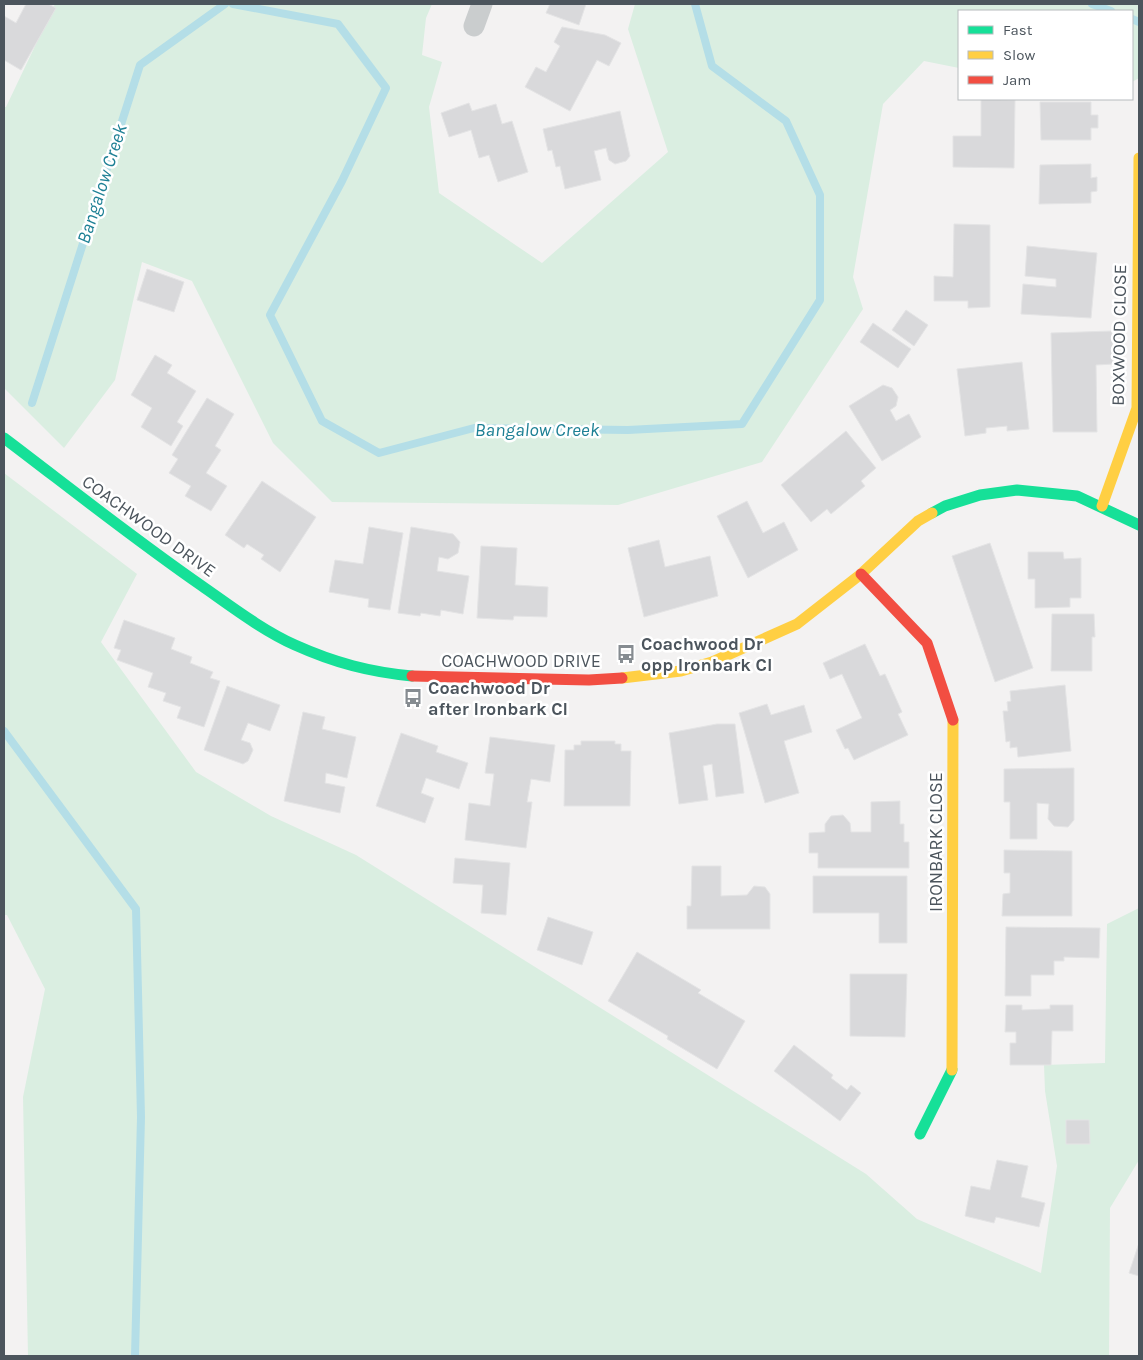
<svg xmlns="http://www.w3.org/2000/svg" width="1143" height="1360" font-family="Karla,sans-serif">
<rect width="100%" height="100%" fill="#f3f2f2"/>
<g fill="#daeee1">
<polygon points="55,4 432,4 426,18 422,55 442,62 429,107 439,193 542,263 668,152 628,29 635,4 1139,4 1139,78 1132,82 1132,11 959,11 959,68 924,61 883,104 853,277 863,309 762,462 618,505 332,502 273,443 192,281 142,262 115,380 64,448 4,388 4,107 6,107"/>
<polygon points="4,473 137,574 101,642 196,772 271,816 356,855 866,1174 917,1219 1041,1273 1057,1166 1045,1091 1044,1065 1105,1063 1107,924 1139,908 1139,1160 1110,1208 1109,1356 28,1356 23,1097 45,989 7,915 4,915"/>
</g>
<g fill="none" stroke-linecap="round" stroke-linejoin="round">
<g stroke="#b4dee7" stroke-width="8">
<polyline points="233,4 338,24 386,88 342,181 270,315 322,421 379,453 474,428 628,430 742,424 820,300 820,195 786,121 712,66 695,4"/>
<polyline points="1092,4 1111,11"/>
<polyline points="1132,19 1139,22"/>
<polyline points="32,403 140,65 225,4"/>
<polyline points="4,731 136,909 141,1117 135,1356"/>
</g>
</g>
<g fill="#d9d9db" stroke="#e4e4e5">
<polygon points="26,4 48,4 56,8 21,70 4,60 4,16 16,23"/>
<polygon points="550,4 586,4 579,25 546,13"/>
<polygon points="562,27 605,35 621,43 609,66 597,60 570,111 525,87 536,67 546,72 560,46 554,42"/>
<polygon points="981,99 1015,100 1014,168 953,167 953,136 981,136"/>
<polygon points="1040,102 1091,102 1091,115 1098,115 1098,128 1091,128 1091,140 1041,140"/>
<polygon points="469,103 472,111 496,104 502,124 512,121 528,172 498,182 489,155 479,158 471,130 449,137 441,113"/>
<polygon points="620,111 630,156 626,161 615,164 609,160 606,148 594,151 601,180 565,189 560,166 556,167 552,150 548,151 543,129"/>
<polygon points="1091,164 1091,178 1097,177 1097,191 1091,192 1091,203 1039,204 1040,165"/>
<polygon points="954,224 990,225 990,307 968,308 968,301 934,301 934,276 953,277"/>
<polygon points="1027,246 1097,253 1091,318 1021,314 1023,284 1056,287 1056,279 1025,276"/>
<polygon points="147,269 184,282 174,312 137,300"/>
<polygon points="906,310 928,325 914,346 892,330"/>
<polygon points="873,323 911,349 898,368 860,342"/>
<polygon points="1112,331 1113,364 1096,365 1097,432 1053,432 1051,333"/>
<polygon points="155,355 172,365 167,373 196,391 177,422 183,426 171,446 141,427 152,408 131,395"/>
<polygon points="1022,362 1029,429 1007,431 1007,426 986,428 986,433 965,436 957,369"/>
<polygon points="883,385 892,388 898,397 896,406 890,410 896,421 909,414 921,437 882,461 849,406"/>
<polygon points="207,398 234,414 215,446 221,450 206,473 227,486 211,511 185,496 191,486 169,473 178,459 172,455"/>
<polygon points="846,431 876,468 861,481 865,486 831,514 827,509 811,522 781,485"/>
<polygon points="262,481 316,517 280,572 261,559 264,555 247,544 244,548 225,535"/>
<polygon points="747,501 763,533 784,522 798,550 748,578 717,516"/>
<polygon points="369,527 403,533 390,610 368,607 369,599 329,592 335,560 363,564"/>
<polygon points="411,527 453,534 460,542 458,553 448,559 439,557 437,571 469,576 463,614 441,610 440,616 421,613 420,616 398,613"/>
<polygon points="659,540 665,567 710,556 718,596 644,617 628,548"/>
<polygon points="990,543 1033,668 995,682 952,556"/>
<polygon points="481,546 517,548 515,585 548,587 547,617 514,616 513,620 477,618"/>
<polygon points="1028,552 1063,552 1064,559 1081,558 1081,598 1070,598 1070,607 1035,608 1035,579 1028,579"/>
<polygon points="1052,614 1094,614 1095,637 1092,637 1092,671 1051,671"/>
<polygon points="124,620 175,638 171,649 192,657 190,663 213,672 210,678 220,681 204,727 177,718 181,707 163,701 166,693 148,687 153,673 117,660 121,650 114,648"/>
<polygon points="865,644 880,676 885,674 902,712 898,714 908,735 854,760 848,748 845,749 836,730 862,718 842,674 830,679 823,663"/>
<polygon points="1065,685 1071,751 1018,757 1017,747 1010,748 1010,741 1006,742 1003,711 1008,711 1007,702 1011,701 1010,691"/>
<polygon points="227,686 280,705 270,731 248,723 241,740 250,743 253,750 248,761 243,764 204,750"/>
<polygon points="767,704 771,715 804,705 812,732 784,741 799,793 765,803 739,713"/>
<polygon points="303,712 325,717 322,729 356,737 347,778 326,773 325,783 345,787 340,813 284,801"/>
<polygon points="717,724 735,724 744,793 716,797 712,764 703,766 708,800 679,804 669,733"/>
<polygon points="401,733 438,746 436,752 468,763 459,789 426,778 421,793 434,798 425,823 376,806"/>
<polygon points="490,737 555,745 550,782 531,779 527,802 532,802 526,848 465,840 469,803 490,806 494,774 485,773"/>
<polygon points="581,741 615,741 615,744 621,744 621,751 631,751 630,806 564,806 565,750 574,750 574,745 581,745"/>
<polygon points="1074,768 1074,820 1068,827 1054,826 1048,819 1049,804 1037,803 1037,839 1010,839 1010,802 1004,802 1004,769"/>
<polygon points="900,801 900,824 904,824 904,842 909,842 909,868 818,868 818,853 809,853 809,833 825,832 825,824 831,816 843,815 850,823 851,832 871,832 871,802"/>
<polygon points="1004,850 1072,851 1072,916 1002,916 1003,894 1010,893 1010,873 1004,873"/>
<polygon points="455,858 510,863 506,915 481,913 483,885 453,883"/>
<polygon points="692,866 721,866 721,896 747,895 754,886 765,887 770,894 770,929 687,929 687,906 691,906"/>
<polygon points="813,876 907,876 907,943 879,943 879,913 813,913"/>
<polygon points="548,917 593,932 582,965 537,950"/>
<polygon points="1006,927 1100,928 1099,958 1064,957 1064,961 1054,961 1054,975 1031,975 1031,996 1005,996"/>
<polygon points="637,952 701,990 698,993 745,1021 717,1069 667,1039 668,1036 608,1001"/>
<polygon points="850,974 907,974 905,1037 850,1036"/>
<polygon points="1006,1005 1022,1005 1022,1010 1050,1009 1050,1005 1073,1005 1073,1031 1052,1031 1051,1065 1010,1065 1010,1043 1016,1043 1016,1032 1005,1032"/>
<polygon points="794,1045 833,1075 831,1078 847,1090 851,1085 861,1093 840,1121 774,1071"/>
<polygon points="1066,1120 1089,1120 1090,1144 1066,1144"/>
<polygon points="997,1160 1028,1166 1021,1197 1045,1203 1039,1227 996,1217 994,1223 965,1216 971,1186 990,1190"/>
<polygon points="1139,1243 1139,1276 1129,1273"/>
</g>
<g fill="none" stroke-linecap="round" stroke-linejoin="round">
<polyline stroke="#cacdce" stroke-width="21" points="474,26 482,4"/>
<g stroke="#16e098" stroke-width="11">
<path d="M4,438c66,50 130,101 198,148 30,21 60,44 93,59 40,18 75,27 117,31"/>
<polyline points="932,513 945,506 980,495 1017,490 1077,496 1139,525"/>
<polyline points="920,1134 952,1070"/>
</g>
<g stroke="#ffcf43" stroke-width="11">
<polyline points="1102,506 1137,408 1139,158"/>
<polyline points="622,678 681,671 712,662 797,624 861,574 918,521 932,513"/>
<polyline points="952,1070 953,720"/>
</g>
<g stroke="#f24e42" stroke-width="11">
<polyline points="861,574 927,643 953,720"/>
<polyline points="412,676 589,680 622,678"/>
</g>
</g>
<defs>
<g id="bus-bare" transform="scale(1.5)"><path d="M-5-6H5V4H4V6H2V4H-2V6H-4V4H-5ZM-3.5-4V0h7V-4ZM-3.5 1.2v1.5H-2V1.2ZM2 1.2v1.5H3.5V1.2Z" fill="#868c91" stroke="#fff" stroke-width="2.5" paint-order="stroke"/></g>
</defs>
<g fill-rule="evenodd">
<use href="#bus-bare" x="626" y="654"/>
<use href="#bus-bare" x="413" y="698"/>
</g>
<g text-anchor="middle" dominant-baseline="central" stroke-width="5" stroke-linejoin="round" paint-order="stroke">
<g font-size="18" fill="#4c555d" stroke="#fff">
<text transform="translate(1119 335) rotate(-89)">BOXWOOD CLOSE</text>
<text transform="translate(149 526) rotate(36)">COACHWOOD DRIVE</text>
<text x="521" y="661">COACHWOOD DRIVE</text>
<text transform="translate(936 842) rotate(-90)">IRONBARK CLOSE</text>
</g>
<g font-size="18" font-weight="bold" fill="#4c555d" stroke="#fff" text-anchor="start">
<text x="641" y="644">Coachwood Dr<tspan x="641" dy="21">opp Ironbark Cl</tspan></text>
<text x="428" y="688">Coachwood Dr<tspan x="428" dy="21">after Ironbark Cl</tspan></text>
</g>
<g font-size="19" font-style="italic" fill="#1e8095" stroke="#fff">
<text transform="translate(102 184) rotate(-72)">Bangalow Creek</text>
<text x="537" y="430">Bangalow Creek</text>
</g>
</g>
<rect width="1143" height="1360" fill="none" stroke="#4c555d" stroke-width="10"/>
<rect x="958" y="10" width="175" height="90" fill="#ffffff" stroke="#b7bbbe"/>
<rect x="968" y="26" width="25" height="8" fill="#16e098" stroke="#b7bbbe"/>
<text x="1003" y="35" font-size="15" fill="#4c555d">Fast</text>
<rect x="968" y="51" width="25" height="8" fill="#ffcf43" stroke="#b7bbbe"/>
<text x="1003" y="60" font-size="15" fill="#4c555d">Slow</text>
<rect x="968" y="76" width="25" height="8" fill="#f24e42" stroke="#b7bbbe"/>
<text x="1003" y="85" font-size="15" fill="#4c555d">Jam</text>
</svg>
